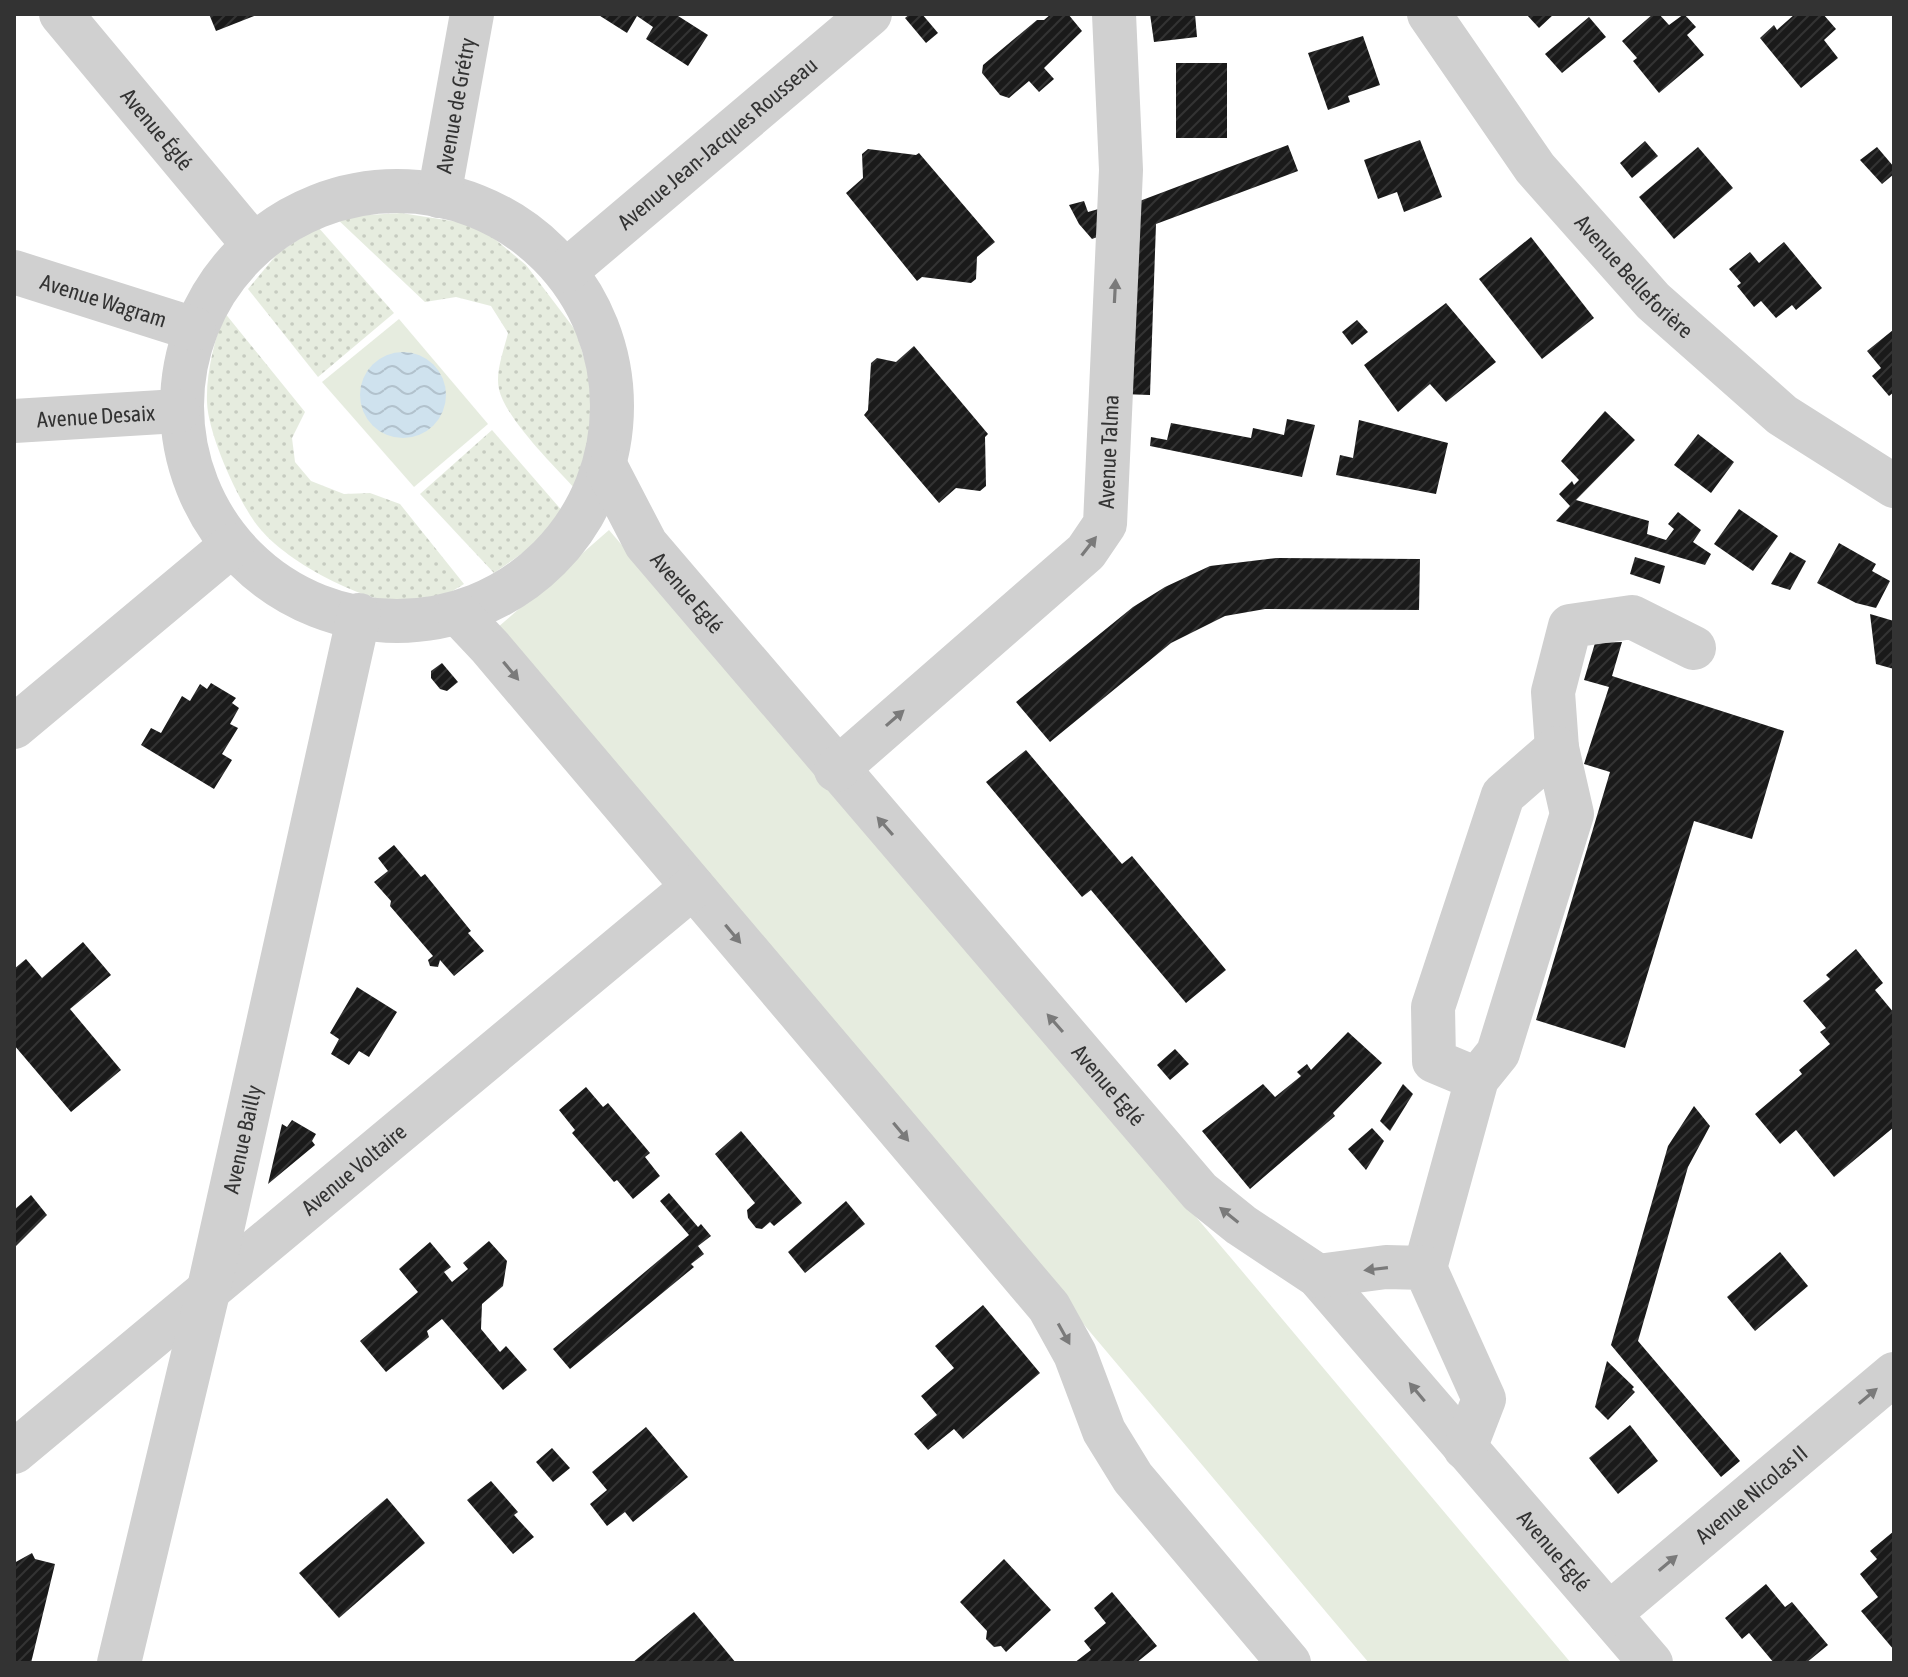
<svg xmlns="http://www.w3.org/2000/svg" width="1908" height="1677" font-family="'Asap Condensed',sans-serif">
<defs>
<pattern id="grass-dots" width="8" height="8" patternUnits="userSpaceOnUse" patternTransform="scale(2)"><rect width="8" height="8" fill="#e6ecdf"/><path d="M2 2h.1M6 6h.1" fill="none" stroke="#c6cbc0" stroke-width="1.8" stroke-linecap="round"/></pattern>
<pattern id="water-waves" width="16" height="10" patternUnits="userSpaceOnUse" patternTransform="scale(2)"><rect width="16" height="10" fill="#cfe2ee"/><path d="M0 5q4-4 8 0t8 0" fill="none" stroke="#b2c2cd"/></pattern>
<pattern id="building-hatch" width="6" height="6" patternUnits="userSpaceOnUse" patternTransform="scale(2)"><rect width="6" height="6" fill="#1a1a1a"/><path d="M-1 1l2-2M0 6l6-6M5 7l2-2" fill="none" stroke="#333"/></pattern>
</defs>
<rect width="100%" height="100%" fill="#fff"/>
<g fill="url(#grass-dots)">
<path d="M401,213l77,12 48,40 50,66 17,57 -4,59 -13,43c-21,-23 -71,-72 -77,-101 -4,-17 5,-39 9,-56l-17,-27 -35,-9 -31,5 -90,-85z"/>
<polygon points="318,227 394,313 318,377 248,289 278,253"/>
<path d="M224,312l81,100 -13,26 3,24 16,19 33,13 26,-1 30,11 64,80c-12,7 -31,21 -44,21 -50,2 -138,-43 -166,-84 -18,-26 -46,-87 -47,-119 -1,-31 8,-61 17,-90z"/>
<polygon points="492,430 564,513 530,548 494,573 420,494"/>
</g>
<g fill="#e6ecdf">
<polygon points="399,319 488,424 414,487 322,382"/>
<polygon points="609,530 1231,1258 1571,1663 1369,1663 497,628"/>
</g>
<circle fill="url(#water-waves)" cx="403" cy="395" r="43"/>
<g fill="url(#building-hatch)">
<polygon points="209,14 259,14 216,31"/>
<polygon points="597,14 675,14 708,35 688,66 646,39 653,27 637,16 627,33"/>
<polygon points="910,14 922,14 938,33 926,43 905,18"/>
<polygon points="1051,14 1068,14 1082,31 1044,68 1054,79 1039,92 1029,81 1009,98 1000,95 982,73 983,65 1037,20 1044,20"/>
<polygon points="1150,14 1195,14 1197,37 1154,42"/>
<polygon points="1526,14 1554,14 1539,28"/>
<polygon points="1653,14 1659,14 1669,25 1684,14 1696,27 1687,35 1704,55 1659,93 1633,61 1637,58 1622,41"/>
<polygon points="1795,14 1823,14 1836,29 1824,40 1838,58 1801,88 1760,38 1774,25 1777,30"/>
<polygon points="1589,17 1606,37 1562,73 1545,54"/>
<polygon points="1363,36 1380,85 1348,96 1350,102 1328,110 1308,53"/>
<rect x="1176" y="63" width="51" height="75"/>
<polygon points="1420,140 1442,197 1404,212 1397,192 1378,199 1364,160"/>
<polygon points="1645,141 1658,156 1632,178 1620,163"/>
<polygon points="1288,145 1298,171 1156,224 1150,395 1122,394 1129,205"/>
<polygon points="1698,147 1733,188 1674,239 1639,197"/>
<polygon points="1877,147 1894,167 1894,174 1882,184 1860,160"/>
<polygon points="868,149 916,155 919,153 995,242 977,257 976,279 971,283 922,277 917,281 846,193 863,178 862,154"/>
<polygon points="1084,201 1088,212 1109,206 1108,233 1092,239 1079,224 1069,205"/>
<polygon points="1531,237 1594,318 1542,359 1479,279"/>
<polygon points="1784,242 1822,288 1796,310 1792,305 1776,318 1761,301 1754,307 1737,286 1741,283 1729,269 1750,252 1759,263"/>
<polygon points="1446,303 1496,362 1446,402 1430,384 1398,412 1364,365"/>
<polygon points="1357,320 1368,332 1352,345 1342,332"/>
<polygon points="1893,330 1894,392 1889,396 1872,376 1881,368 1867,351"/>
<polygon points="914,346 988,434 985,437 986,486 980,491 956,488 939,503 864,415 868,410 871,363 877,358 896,362"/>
<polygon points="1605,411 1635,440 1576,500 1649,521 1647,534 1666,540 1674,529 1668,524 1678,512 1701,530 1693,542 1711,554 1705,565 1556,521 1570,506 1559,494 1572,481 1574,485 1579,480 1561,461"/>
<polygon points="1287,419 1315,425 1302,477 1150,446 1151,437 1167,440 1171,423 1251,438 1253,428 1284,435"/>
<polygon points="1359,420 1448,443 1436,494 1336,475 1340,455 1353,458"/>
<polygon points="1698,434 1734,462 1711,493 1674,465"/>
<polygon points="1739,509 1778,536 1753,571 1714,544"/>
<polygon points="1839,543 1876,564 1872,571 1890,581 1876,608 1856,603 1817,583"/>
<polygon points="1790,552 1806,561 1790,590 1771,584"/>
<polygon points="1635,557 1665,566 1660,584 1630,574"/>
<polygon points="1277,558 1420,559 1419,610 1265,609 1225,616 1171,643 1050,742 1016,702 1133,607 1165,587 1210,566"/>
<polygon points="1870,614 1894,621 1894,669 1876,664"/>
<polygon points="1622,642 1612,676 1784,731 1752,839 1694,821 1625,1048 1536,1020 1610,772 1584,764 1609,687 1584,680 1595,643"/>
<polygon points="442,663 458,682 447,691 440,689 431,678 431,671"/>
<polygon points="211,683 236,698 232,703 239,708 230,724 238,728 222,754 232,760 214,789 141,745 151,728 161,733 182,696 190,701 200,684 207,689"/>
<polygon points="1026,750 1122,864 1132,856 1226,970 1186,1003 1091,890 1082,897 986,782"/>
<polygon points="394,845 421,877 425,874 471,931 468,933 484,951 454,976 440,960 438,967 430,966 428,960 433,956 390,906 391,901 374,882 388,871 378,858"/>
<polygon points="83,942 111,975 70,1009 121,1070 71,1112 14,1045 14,969 26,959 42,978"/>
<polygon points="1856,949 1883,983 1875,990 1894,1013 1894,1127 1834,1177 1796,1130 1780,1144 1755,1114 1802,1074 1799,1070 1830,1044 1820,1032 1826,1028 1803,1001 1830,979 1826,975"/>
<polygon points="357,987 397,1012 369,1057 359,1051 349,1065 331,1054 339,1039 330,1033"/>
<polygon points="1348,1032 1382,1063 1333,1113 1335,1116 1250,1189 1202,1131 1263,1084 1275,1097 1301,1076 1297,1072 1307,1064 1311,1070"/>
<polygon points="1175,1049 1189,1064 1170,1080 1157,1065"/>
<polygon points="1403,1084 1413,1094 1390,1131 1380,1121"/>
<polygon points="586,1087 603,1107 608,1103 650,1153 645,1157 660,1176 633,1199 617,1180 614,1182 572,1133 575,1130 559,1110"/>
<polygon points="1694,1106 1710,1126 1688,1167 1638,1341 1740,1461 1721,1477 1611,1345 1668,1146"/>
<polygon points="292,1120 316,1134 312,1141 315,1145 268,1184 282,1124 287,1127"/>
<polygon points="1372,1128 1384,1141 1366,1170 1348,1149"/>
<polygon points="741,1131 802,1203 774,1226 770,1222 762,1229 756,1228 748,1218 747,1210 755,1203 715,1154"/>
<polygon points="669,1193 698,1227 701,1224 711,1236 698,1246 704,1254 691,1264 694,1267 570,1369 553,1349 689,1235 660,1201"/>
<polygon points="31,1195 47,1215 14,1248 14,1210"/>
<polygon points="846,1201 865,1224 805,1273 788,1252"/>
<polygon points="489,1241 507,1261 503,1286 482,1304 481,1329 500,1352 506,1346 527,1370 503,1390 442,1319 427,1331 429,1337 386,1372 360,1341 418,1292 399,1269 430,1242 451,1267 444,1272 452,1282 468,1269 463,1263"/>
<polygon points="1780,1252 1808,1286 1755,1331 1727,1297"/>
<polygon points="983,1305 1040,1373 963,1439 954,1429 928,1450 914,1434 937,1415 921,1396 954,1368 935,1346"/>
<polygon points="1607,1361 1634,1387 1632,1389 1635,1392 1608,1420 1595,1407"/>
<polygon points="1630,1425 1658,1461 1618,1494 1589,1458"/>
<polygon points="646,1427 688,1477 633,1522 625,1512 607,1526 590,1504 607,1490 592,1472"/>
<polygon points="552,1448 570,1468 553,1482 536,1462"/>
<polygon points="491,1481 518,1512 514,1515 534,1537 513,1554 467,1500"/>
<polygon points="387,1498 425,1543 339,1618 299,1573"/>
<polygon points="1894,1531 1894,1650 1861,1611 1878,1597 1860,1574 1877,1559 1870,1551"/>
<polygon points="32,1553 35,1559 55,1564 31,1663 23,1663 14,1661 14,1563"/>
<polygon points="1004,1559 1051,1610 1006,1652 1001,1646 994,1647 986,1639 987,1631 960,1602"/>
<polygon points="1766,1584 1785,1607 1792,1602 1828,1645 1806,1663 1774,1663 1749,1633 1742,1639 1725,1618"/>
<polygon points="1112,1592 1157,1646 1136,1663 1074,1663 1091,1650 1084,1641 1106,1623 1094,1608"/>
<polygon points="694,1612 736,1663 632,1663"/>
</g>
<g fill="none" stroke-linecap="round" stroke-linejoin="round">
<g stroke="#d0d0d0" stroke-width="44">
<path id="s1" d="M61,14l191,229"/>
<path id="s2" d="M1429,14l106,154 118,133 129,114 112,71"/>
<circle cx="397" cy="406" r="215"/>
<path id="s3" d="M439,196l33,-182"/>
<path id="s4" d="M566,271l304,-257"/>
<path id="s5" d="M14,272l180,57"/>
<path id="s6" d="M14,421l164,-10"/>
<path id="s7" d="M608,471l38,73 554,648 41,33 77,51 333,387"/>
<polyline points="458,613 490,647 1049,1307 1075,1354 1104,1431 1133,1478 1289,1663"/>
<polyline points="14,727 232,545"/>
<polyline points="1557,748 1553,692 1570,626 1632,617 1694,648"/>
<path id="s8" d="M836,770l250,-218 19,-28 16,-354 -7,-156"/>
<polyline points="1425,1268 1477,1079 1498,1053 1572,814 1557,748 1503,795 1433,1007 1434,1061 1477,1079"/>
<polyline points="1318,1276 1386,1267 1425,1268 1484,1399 1465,1448"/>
<path id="s9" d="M14,1452l679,-565"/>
<path id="s10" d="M1609,1614l285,-240"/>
<path id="s11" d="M119,1663l90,-375 150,-673"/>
</g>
</g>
<defs><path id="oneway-solid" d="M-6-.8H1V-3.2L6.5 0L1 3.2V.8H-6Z" transform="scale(2)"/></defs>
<g fill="#7a7a7a">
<use href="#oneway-solid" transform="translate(1115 291) rotate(-87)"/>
<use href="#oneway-solid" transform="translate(1089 546) rotate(-52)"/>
<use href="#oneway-solid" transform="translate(511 671) rotate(50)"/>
<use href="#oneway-solid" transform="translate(895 718) rotate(-41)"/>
<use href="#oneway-solid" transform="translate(885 826) rotate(-131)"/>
<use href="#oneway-solid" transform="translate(733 934) rotate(50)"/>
<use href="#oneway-solid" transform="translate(1055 1023) rotate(-131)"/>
<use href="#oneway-solid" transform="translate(901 1132) rotate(50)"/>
<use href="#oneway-solid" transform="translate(1229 1215) rotate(-141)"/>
<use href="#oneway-solid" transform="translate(1376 1269) rotate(173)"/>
<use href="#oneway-solid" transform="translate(1064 1334) rotate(61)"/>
<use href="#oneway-solid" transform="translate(1417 1392) rotate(-130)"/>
<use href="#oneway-solid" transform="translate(1868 1396) rotate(-40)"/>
<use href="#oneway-solid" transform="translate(1668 1563) rotate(-40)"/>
</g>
<g text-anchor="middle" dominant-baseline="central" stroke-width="8" stroke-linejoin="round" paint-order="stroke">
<g font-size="22" fill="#333" stroke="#fff">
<text stroke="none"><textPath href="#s3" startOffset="92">Avenue de Grétry</textPath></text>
<text stroke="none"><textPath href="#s1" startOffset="150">Avenue Églé</textPath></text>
<text stroke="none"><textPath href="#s4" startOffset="198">Avenue Jean-Jacques Rousseau</textPath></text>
<text stroke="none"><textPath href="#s2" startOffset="334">Avenue Belleforière</textPath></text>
<text stroke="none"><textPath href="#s5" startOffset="94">Avenue Wagram</textPath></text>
<text stroke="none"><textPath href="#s6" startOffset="82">Avenue Desaix</textPath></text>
<text stroke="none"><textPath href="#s8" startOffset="438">Avenue Talma</textPath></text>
<text stroke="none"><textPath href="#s7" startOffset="146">Avenue Eglé</textPath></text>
<text stroke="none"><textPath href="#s7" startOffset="794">Avenue Eglé</textPath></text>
<text stroke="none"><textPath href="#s11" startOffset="538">Avenue Bailly</textPath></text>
<text stroke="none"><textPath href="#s9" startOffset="442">Avenue Voltaire</textPath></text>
<text stroke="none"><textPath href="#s10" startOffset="186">Avenue Nicolas II</textPath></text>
<text stroke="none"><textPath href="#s7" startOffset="1442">Avenue Eglé</textPath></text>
</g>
</g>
<rect width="1908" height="1677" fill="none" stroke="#333333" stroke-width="32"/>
</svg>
